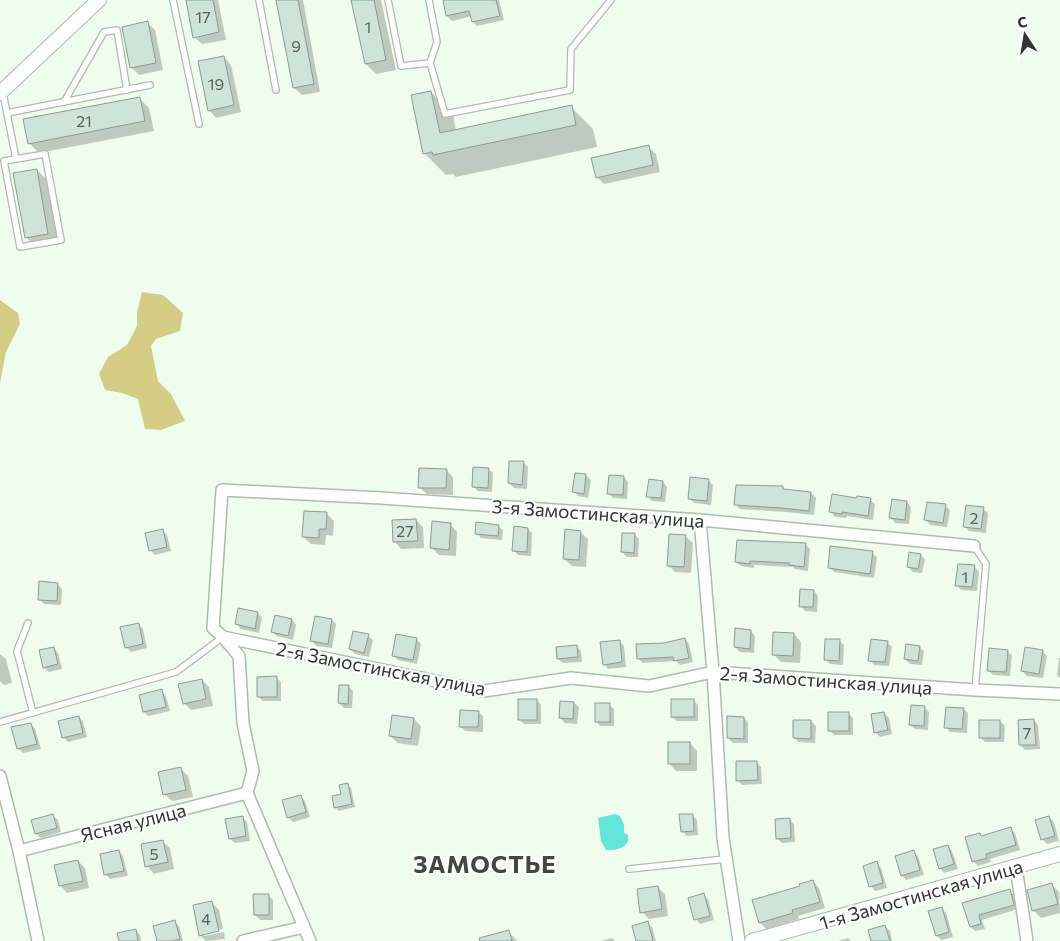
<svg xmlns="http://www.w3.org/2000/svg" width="1060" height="941" font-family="Commissioner,sans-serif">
<rect width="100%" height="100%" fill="#effdef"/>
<g fill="#d4ce84">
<polygon points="142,292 163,295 183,313 180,331 156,339 151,346 158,381 171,394 185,421 161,430 145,429 138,399 122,393 105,390 99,374 108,357 127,345 137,326 137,312"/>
<polygon points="0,300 18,313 20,324 6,352 0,383"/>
</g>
<path fill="#62e6d9" d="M615,814l5,2 4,9v8l4,2c3,12 -12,16 -22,15l-5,-9 -3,-23z"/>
<g fill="#0003">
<polygon points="187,0 218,0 226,40 202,44 194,37"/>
<polygon points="277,0 303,0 320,92 302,95 294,88"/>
<polygon points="353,0 381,0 396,70 376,74 366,64"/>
<polygon points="444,0 499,0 504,20 477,26 473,22 472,16 452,21 447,16"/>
<polygon points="147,23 155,30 163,70 139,75 132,68 123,28"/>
<polygon points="224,57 231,65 241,112 216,118 209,110"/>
<polygon points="431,92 453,114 456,131 571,107 593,129 597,147 456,177 453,174 446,175 424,153"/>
<polygon points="139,98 149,108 154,131 39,153 29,143"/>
<polygon points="648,147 656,154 660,172 604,184 597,177"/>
<polygon points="37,170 47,180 58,243 36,247 26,237"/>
<polygon points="524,463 528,467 527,489 514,488 509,483"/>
<polygon points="488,469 493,473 492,492 478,491 474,487"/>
<polygon points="446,470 453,477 453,495 427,494 419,487"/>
<polygon points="576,474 586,475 591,480 588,498 578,496 574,492"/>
<polygon points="624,477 628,482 627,499 613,498 609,494"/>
<polygon points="708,480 713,485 711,505 694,503 689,498"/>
<polygon points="663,482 667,487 665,502 652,501 648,496"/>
<polygon points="783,488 785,490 811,493 816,498 814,515 787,512 740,509 736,505"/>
<polygon points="870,500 875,504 873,520 847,516 846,518 835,517 831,512"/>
<polygon points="907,502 911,507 909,524 895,523 891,518"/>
<polygon points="945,506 950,510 947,527 930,525 926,520"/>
<polygon points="983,509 988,513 986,533 969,531 965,526"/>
<polygon points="327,514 334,521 333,536 326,535 325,545 311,544 303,537"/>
<polygon points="416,520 423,527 424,548 401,549 394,541"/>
<polygon points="450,524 457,532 456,556 439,555 432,548"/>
<polygon points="498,526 503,530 502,540 481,538 476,533"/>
<polygon points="528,529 532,533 531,556 518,555 514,550"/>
<polygon points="162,530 167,535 171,551 155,555 150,550"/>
<polygon points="580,532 588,539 586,567 572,566 564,559"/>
<polygon points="634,534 639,539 638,557 627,557 622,552"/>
<polygon points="685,536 693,543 691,573 675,572 668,565"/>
<polygon points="805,544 810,549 808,571 795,569 793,567 754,565 754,568 741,566 736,562"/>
<polygon points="872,553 877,557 874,578 834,572 829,567"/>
<polygon points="920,555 925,559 922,573 913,572 908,567"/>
<polygon points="974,567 979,571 977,591 961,590 957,585"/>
<polygon points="57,584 62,589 61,605 44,604 39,599"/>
<polygon points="814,591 818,596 817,612 805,611 801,606"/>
<polygon points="258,613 262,618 259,633 241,629 236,624"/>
<polygon points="276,617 292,620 296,625 293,640 277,636 272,632"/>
<polygon points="332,620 336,624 332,648 316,646 312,641"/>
<polygon points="138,624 143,629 147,648 131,652 126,647"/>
<polygon points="751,631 755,636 754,653 740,652 735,647"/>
<polygon points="794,634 801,642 800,663 781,662 774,655"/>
<polygon points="368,636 373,640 369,657 355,654 350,649"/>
<polygon points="416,639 421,644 417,664 398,660 394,656"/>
<polygon points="685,639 689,644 693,662 680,665 676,661 643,663 638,658 664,644"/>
<polygon points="619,641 624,646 626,667 608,669 604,664"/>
<polygon points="840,641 844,645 843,665 830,664 825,659"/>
<polygon points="887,642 892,647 889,666 874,665 870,660"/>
<polygon points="576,646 581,651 582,662 563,663 558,659"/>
<polygon points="919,647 924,651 922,665 910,664 905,659"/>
<polygon points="54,648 58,653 62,669 49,672 44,667"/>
<polygon points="1007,651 1012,655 1010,676 993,675 988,670"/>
<polygon points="1042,651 1047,656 1043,678 1027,676 1022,671"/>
<polygon points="0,654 6,659 12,683 4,685 0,681"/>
<polygon points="1059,658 1060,658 1060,678 1057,675"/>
<polygon points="276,677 281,682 281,701 263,701 259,697"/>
<polygon points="202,680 209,687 213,706 191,710 184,703"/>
<polygon points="349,687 353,691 352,708 344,708 339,703"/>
<polygon points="162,691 166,696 170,711 148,716 144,712 140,696"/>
<polygon points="537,700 541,705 541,724 524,724 519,719"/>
<polygon points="693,700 698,705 698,721 677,721 672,717"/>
<polygon points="574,703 579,707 577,724 565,723 560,718"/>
<polygon points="609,705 614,709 614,726 600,726 596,721"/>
<polygon points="924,707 929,712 928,730 915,729 910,725"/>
<polygon points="963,709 968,713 967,733 950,732 946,727"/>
<polygon points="478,712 483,716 483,732 465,731 461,727"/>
<polygon points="884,713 889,718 892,734 880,737 875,732"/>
<polygon points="849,714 853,718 853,735 834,735 829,730"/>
<polygon points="79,717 83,722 87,737 68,742 64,738"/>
<polygon points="744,718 748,722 748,743 733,743 728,738"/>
<polygon points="414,719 421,726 418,746 398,743 390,736"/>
<polygon points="1034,720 1038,725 1040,749 1025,750 1020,745"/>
<polygon points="811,721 816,726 815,743 799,742 794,738"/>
<polygon points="1000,721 1005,726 1004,742 985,742 980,737"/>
<polygon points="31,724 35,729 41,749 23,753 18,748"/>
<polygon points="690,743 697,751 697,771 676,771 669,763"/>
<polygon points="756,762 761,767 762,784 742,785 737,780"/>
<polygon points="181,769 188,776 193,797 172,801 164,794"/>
<polygon points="347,785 351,788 355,807 339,811 335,807"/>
<polygon points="300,796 305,801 310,817 293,822 288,817"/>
<polygon points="692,815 697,820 698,835 687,836 682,831"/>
<polygon points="53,816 58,820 61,832 41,838 36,833"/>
<polygon points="1049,817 1054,822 1059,841 1047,844 1042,839"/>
<polygon points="243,818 247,822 250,841 235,843 230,839"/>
<polygon points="789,819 794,824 795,842 782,843 777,838"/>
<polygon points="1010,829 1015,833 1020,850 990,859 991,862 978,866 973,861 979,834 982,837"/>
<polygon points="162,841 170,848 174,869 154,874 147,866"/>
<polygon points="948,846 952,851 958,869 944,873 940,868"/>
<polygon points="119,851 123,856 128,876 110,879 106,875"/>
<polygon points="914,852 918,856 924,875 906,880 902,875"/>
<polygon points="78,861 85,868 89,888 67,893 60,885"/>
<polygon points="877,863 881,868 887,888 875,891 871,886"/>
<polygon points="813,881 819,888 825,908 798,916 799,919 766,929 760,922 801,886"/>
<polygon points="1052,885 1059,892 1060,913 1041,918 1034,911"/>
<polygon points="657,887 665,894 668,916 649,919 642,912"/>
<polygon points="1009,890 1014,895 1018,909 982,920 985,929 975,931 971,927 964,903"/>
<polygon points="268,895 273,900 273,920 260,920 255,915"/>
<polygon points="703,895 708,899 714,920 700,924 696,919"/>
<polygon points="212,903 219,910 223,929 204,933 204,936 224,932 225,939 206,941 200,935"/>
<polygon points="942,909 946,913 953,937 941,940 937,936 930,912"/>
<polygon points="174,921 179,926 183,941 158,941"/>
<polygon points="647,923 652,927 656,941 638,941"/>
<polygon points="885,926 890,931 892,941 872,941"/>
<polygon points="136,930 140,935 141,941 120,941"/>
<polygon points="509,932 517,941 490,941"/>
<polygon points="612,938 615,941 601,941"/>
<polygon points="848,938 851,941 838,941"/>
</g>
<g fill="#cfe3d9" stroke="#8a9d94">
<polygon points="186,0 213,0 219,32 193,38"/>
<polygon points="276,0 298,0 314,84 293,88"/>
<polygon points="351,0 374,0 386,60 365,64"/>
<polygon points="443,0 496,0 500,16 472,22 469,11 446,16"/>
<polygon points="148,21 156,63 130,68 122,27"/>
<polygon points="224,56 234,105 208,111 198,61"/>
<polygon points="431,91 440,133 572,105 576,125 433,155 432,152 423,154 411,95"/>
<polygon points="140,97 145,121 28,144 23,119"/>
<polygon points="649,145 653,165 596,178 591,158"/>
<polygon points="37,169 48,234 25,238 13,173"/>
<polygon points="509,461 524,461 522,485 508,483"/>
<polygon points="473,467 489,468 488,488 472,487"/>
<polygon points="419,468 447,469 446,488 418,488"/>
<polygon points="575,473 586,474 584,494 572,492"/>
<polygon points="609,475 624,476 623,495 607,494"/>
<polygon points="690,477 709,479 707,501 688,499"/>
<polygon points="649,479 663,481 661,498 646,497"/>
<polygon points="736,485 783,486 783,489 811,492 809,511 781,508 734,505"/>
<polygon points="832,494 856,498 857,496 871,498 868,516 842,512 842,514 829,512"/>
<polygon points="892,499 907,501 905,520 889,518"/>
<polygon points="927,502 946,504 943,523 924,520"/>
<polygon points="966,505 984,507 981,529 963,527"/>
<polygon points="304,511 327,512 326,529 319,529 319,538 302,537"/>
<polygon points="416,519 418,541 393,542 392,520"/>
<polygon points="432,521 451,523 449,550 430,548"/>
<polygon points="476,522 499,525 498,536 475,534"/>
<polygon points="514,526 528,528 527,552 512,551"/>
<polygon points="163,529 167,547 149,551 145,533"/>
<polygon points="565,529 581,531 579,560 563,559"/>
<polygon points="622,533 635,533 634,553 621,552"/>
<polygon points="669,534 686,535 684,567 667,566"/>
<polygon points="737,540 806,543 804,567 789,565 789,563 750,561 750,564 735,562"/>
<polygon points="830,546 873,551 870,574 828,568"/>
<polygon points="909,552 921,554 918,569 907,567"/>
<polygon points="958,564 975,565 972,587 955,586"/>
<polygon points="39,581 58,583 57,601 38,600"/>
<polygon points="800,589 814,590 813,607 799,607"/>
<polygon points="238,608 258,612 255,629 235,624"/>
<polygon points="275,615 292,619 288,636 271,632"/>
<polygon points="315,616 332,619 328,644 310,641"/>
<polygon points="139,623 143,644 125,648 120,627"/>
<polygon points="735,628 751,630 750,649 734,647"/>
<polygon points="353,631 369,634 364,653 349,649"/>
<polygon points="773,632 794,633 793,656 772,655"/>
<polygon points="396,634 417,638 413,660 392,656"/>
<polygon points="685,638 689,658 674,661 673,657 637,659 636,644 664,643"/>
<polygon points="825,639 840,639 839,661 824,660"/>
<polygon points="871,639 888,641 885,662 868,661"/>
<polygon points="620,640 622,662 603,665 600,642"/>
<polygon points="906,644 920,646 918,661 904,659"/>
<polygon points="577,645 578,657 557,659 556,647"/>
<polygon points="54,647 58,664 43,668 39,650"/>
<polygon points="1025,647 1043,650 1039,674 1021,671"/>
<polygon points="989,648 1008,650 1006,672 987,671"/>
<polygon points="277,676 277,697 257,697 257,677"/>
<polygon points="202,679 206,699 183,704 178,684"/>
<polygon points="339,685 349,685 348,704 338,703"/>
<polygon points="162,689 166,707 143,712 139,695"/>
<rect x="518" y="699" width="19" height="21"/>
<rect x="671" y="699" width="23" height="18"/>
<polygon points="560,701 574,702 573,719 559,718"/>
<rect x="595" y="703" width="15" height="19"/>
<polygon points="911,705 925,706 924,726 909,725"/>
<polygon points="946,707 964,708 962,729 944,728"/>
<polygon points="460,710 479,711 478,727 459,727"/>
<rect x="828" y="712" width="21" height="19"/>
<polygon points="884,712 888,730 874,733 871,714"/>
<polygon points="392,715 414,718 411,739 389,736"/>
<polygon points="79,716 83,733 62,738 58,721"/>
<polygon points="727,716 744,717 744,739 727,738"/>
<polygon points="1034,719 1036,745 1019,745 1018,720"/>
<polygon points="793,720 811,720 811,739 793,738"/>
<rect x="979" y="720" width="21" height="18"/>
<polygon points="31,723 37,744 17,749 11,727"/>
<rect x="668" y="742" width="22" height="22"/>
<polygon points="736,761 757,761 758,780 736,781"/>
<polygon points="181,767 186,790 163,795 158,772"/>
<polygon points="348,783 352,804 334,808 332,796 341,794 339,785"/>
<polygon points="301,795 306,812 287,818 282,800"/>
<polygon points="53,814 57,828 35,834 31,820"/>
<polygon points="679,814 693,814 694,831 681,832"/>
<polygon points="243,816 246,836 229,839 225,819"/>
<polygon points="1049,816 1055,836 1041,840 1035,820"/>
<polygon points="790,818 791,838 776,839 775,819"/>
<polygon points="1011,827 1016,845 986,854 987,858 972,862 965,837 980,833 981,836"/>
<polygon points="163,840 168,862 145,867 141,844"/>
<polygon points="948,845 954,864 939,869 933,849"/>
<polygon points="119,850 124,871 104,875 100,854"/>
<polygon points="914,850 920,870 901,876 895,856"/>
<polygon points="78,860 83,881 59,886 54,865"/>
<polygon points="877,861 883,883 869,887 863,866"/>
<polygon points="813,880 820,902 792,910 793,913 759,923 752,900 800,886 799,884"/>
<polygon points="1052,883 1058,904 1032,911 1027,890"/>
<polygon points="658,886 662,909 640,913 637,889"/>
<polygon points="1010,889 1014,905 979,915 981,924 970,927 962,903"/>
<polygon points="704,893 710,916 694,920 688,898"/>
<polygon points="253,894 269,894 269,915 254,915"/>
<polygon points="212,901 219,931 199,936 193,905"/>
<polygon points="942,907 949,932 936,936 928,911"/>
<polygon points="175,920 180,939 172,941 157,941 153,926"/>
<polygon points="648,921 653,941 636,941 632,926"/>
<polygon points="885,925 890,941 871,941 868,930"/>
<polygon points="136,929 138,941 119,941 117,933"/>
<polygon points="509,930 512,941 480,941 479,938"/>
</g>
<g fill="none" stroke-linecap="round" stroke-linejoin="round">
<g stroke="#aebcae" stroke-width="8">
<g id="service">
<polyline points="173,0 199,124"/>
<polyline points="259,0 276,90"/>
<polyline points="388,0 401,66 430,63 445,114 570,90 571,49 611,0"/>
<polyline points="429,0 437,42 430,63"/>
<polyline points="3,93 16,159 45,154 61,240 20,247 4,161 16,159"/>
<polyline points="64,102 104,32 117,30 127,90"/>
<polyline points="7,113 150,85"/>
<polyline points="974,546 986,564 975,690"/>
<polyline points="28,623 17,651 33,713"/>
<polyline points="0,722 176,672 223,637"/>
<polyline points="629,869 726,859"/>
</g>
</g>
<g stroke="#aebcae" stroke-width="14">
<g id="minor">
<polyline points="700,520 713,672 723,838 739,941"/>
<polyline points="223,637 484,691 571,678 649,686 713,672 975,690 1060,694"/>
<polyline points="0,776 19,851 38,941"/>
<polyline points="247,793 253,771 243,723 239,656 223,637 213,628 222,490 381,498 700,520 974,546"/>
<polyline points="247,793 310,941"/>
<polyline points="19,851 247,793"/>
<polyline points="1016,867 1027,941"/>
<polyline points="243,941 304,927"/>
</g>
</g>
<g stroke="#aebcae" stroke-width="16">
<g id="tertiary">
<polyline points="0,93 99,0"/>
<polyline points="752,941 1060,854"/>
</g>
</g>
<use href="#service" stroke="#fff" stroke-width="5.5"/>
<use href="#minor" stroke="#fff" stroke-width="11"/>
<use href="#tertiary" stroke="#fff" stroke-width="14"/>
</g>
<g text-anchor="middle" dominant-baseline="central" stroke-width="4.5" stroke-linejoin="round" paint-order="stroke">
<g font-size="16" fill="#58605a">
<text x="203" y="16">17</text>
<text x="368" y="26">1</text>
<text x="296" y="45">9</text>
<text x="216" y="83">19</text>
<text x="84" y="120">21</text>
<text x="974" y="517">2</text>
<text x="405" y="530">27</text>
<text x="965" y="576">1</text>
<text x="1027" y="732">7</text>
<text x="154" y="853">5</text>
<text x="206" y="918">4</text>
</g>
<g font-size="19" fill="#303530" stroke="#fff">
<text transform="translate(598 513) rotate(4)">3-я Замостинская улица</text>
<text transform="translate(381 668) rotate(11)">2-я Замостинская улица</text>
<text transform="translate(826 680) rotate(4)">2-я Замостинская улица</text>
<text transform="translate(133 822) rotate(-14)">Ясная улица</text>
<text transform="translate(921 894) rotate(-16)">1-я Замостинская улица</text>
</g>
<g font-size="24" font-weight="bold" letter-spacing="1" fill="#3e4a3e" stroke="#fff">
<text x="485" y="863">ЗАМОСТЬЕ</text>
</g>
</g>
<g transform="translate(1025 35) rotate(348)" stroke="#ffffff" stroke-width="4" paint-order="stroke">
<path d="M0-4L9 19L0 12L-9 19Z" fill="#303530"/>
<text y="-8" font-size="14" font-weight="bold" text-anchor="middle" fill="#303530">С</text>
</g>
</svg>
